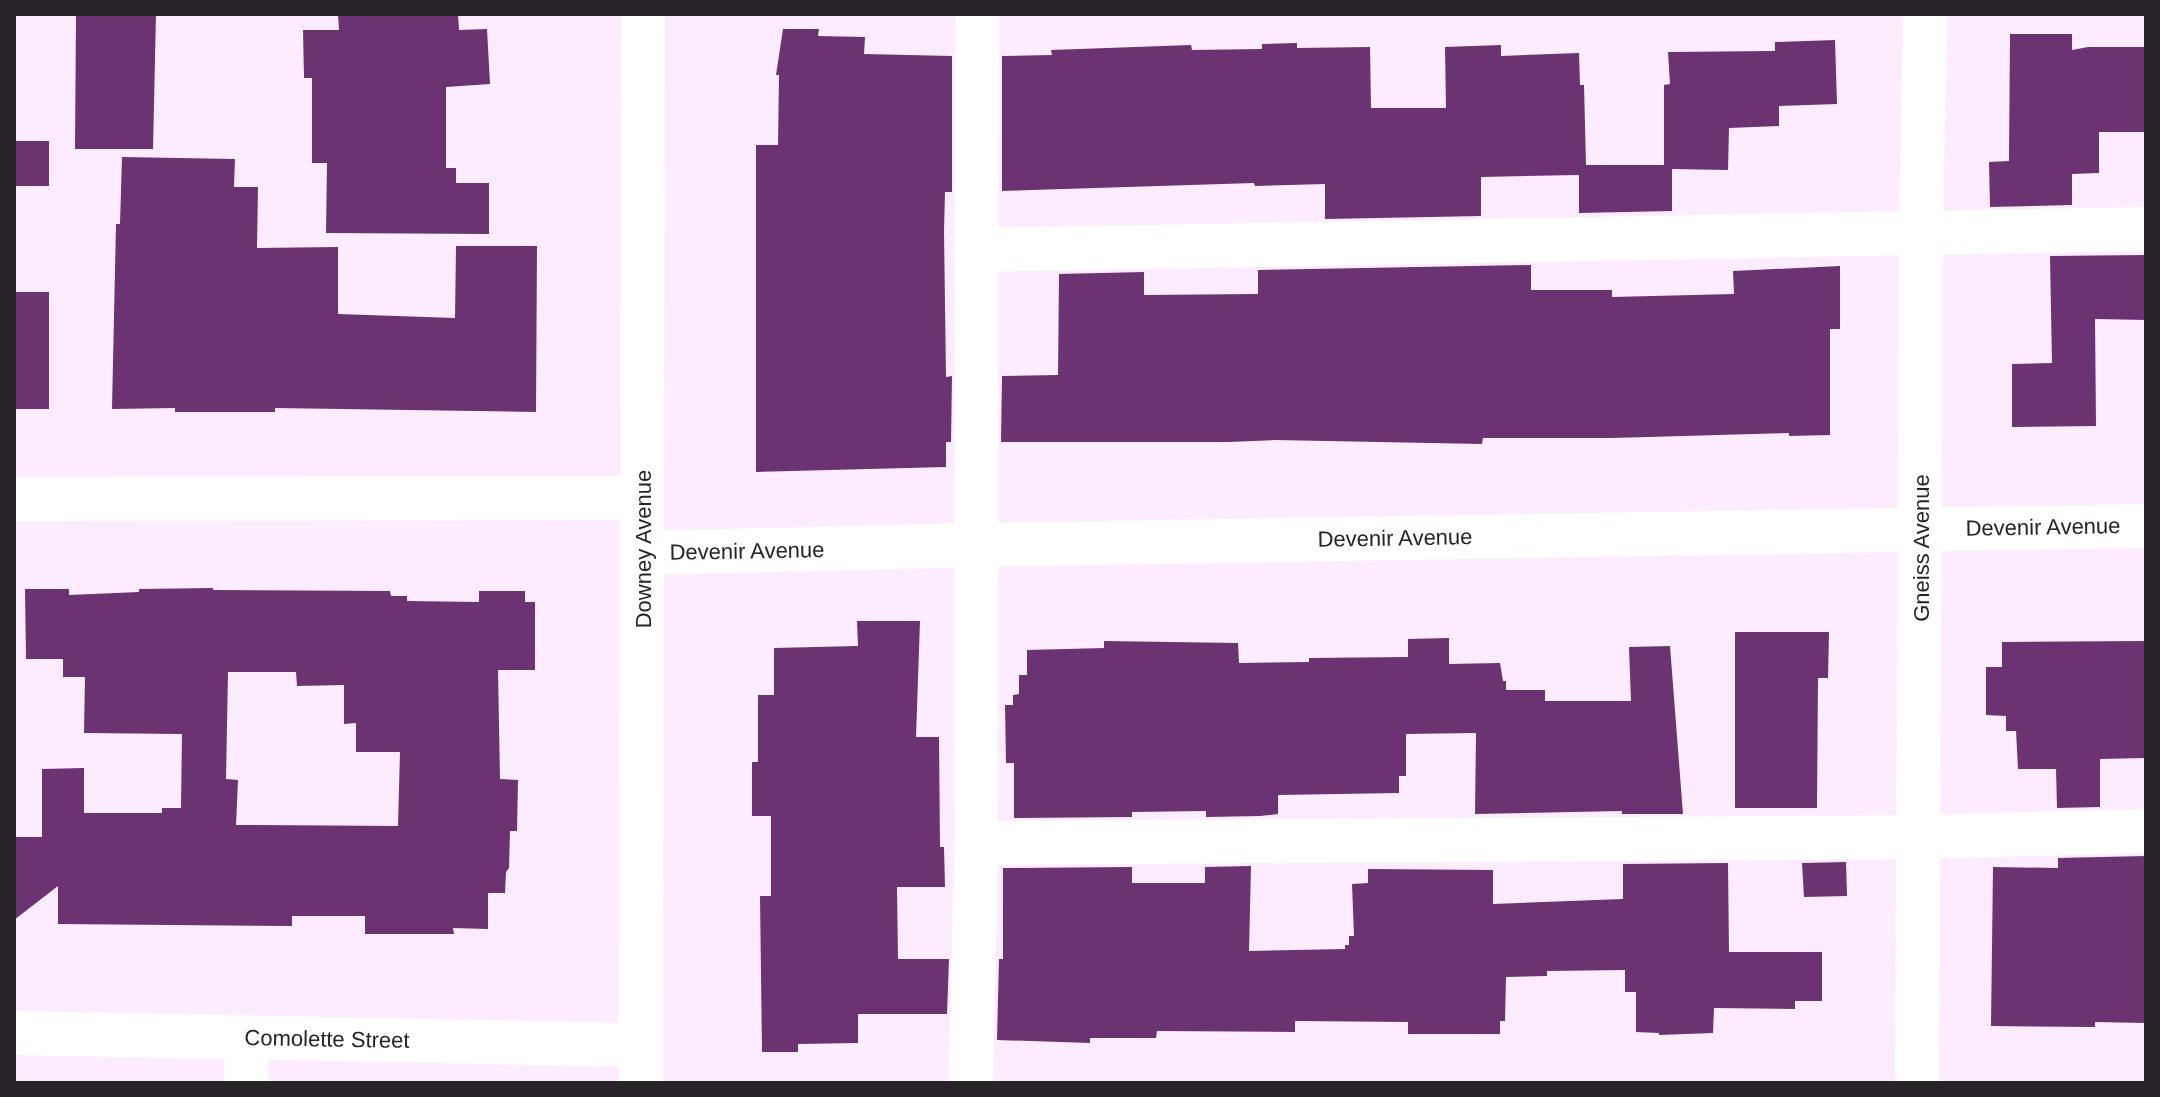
<svg xmlns="http://www.w3.org/2000/svg" width="2160" height="1097" font-family="Arial,sans-serif">
<rect width="100%" height="100%" fill="#fdecff"/>
<g fill="#6b3371" fill-rule="evenodd">
<polygon points="76,14 156,14 153,149 75,149"/>
<polygon points="338,14 458,14 459,30 487,29 490,84 446,87 446,168 456,168 456,183 489,183 489,234 326,233 327,163 312,163 312,78 304,78 303,30 339,30"/>
<polygon points="783,29 819,29 818,36 865,37 864,54 952,56 952,192 945,192 944,231 946,377 952,376 951,442 946,442 946,467 756,472 756,145 778,145 779,75 776,75"/>
<polygon points="2010,34 2072,34 2072,50 2088,47 2146,47 2146,132 2099,132 2099,173 2072,174 2072,205 1990,207 1989,162 2009,161"/>
<polygon points="1835,40 1837,104 1779,106 1779,126 1729,128 1728,170 1672,169 1672,211 1579,213 1579,175 1481,177 1481,216 1325,219 1325,184 1255,186 1254,183 1002,191 1002,56 1052,55 1051,50 1191,45 1192,50 1262,49 1262,44 1297,43 1297,48 1370,47 1371,108 1446,108 1445,47 1501,45 1501,56 1579,53 1580,85 1584,85 1586,165 1664,165 1664,85 1670,84 1668,52 1775,51 1775,42"/>
<rect x="14" y="141" width="35" height="45"/>
<polygon points="122,157 235,159 234,187 258,187 257,248 338,247 338,314 455,318 456,246 537,246 536,412 275,408 275,412 175,412 175,408 112,409 116,224 120,224"/>
<polygon points="2146,255 2146,320 2095,319 2096,426 2012,427 2012,364 2052,363 2050,256"/>
<polygon points="1531,265 1531,290 1612,290 1612,297 1734,294 1733,271 1840,266 1840,329 1830,329 1830,435 1789,436 1789,433 1612,438 1483,438 1482,444 1275,440 1229,442 1001,442 1002,376 1058,375 1059,274 1144,272 1144,295 1258,294 1258,270"/>
<rect x="14" y="292" width="35" height="117"/>
<path d="M213,588v2l177,1 1,5h16v5l72,1v-11h46v11h10v68h-37l2,109 18,1 -1,51h-7l-1,37 -3,4 -1,21h-17v36l-35,-1 1,6h-89v-18h-73v10l-234,-2v-38l-44,34v-83h28v-68l42,-1v45h78v-5h19l1,-74 -98,-1 1,-56h-22v-18h-37l-1,-70h44v6l70,-3v-3zM228,672h68l1,14 47,-1v39l12,-1v29h44l-2,74 -162,-1 2,-45 -12,-1z"/>
<polygon points="857,621 920,621 916,737 939,737 940,847 944,847 945,887 897,887 898,959 949,959 947,1014 858,1014 858,1043 798,1044 798,1052 762,1052 760,896 771,896 771,816 752,816 752,762 758,762 758,695 774,695 774,648 858,646"/>
<polygon points="1735,632 1829,632 1828,678 1818,678 1817,808 1735,808"/>
<polygon points="1449,638 1449,664 1500,663 1503,681 1506,681 1506,690 1545,690 1545,701 1631,701 1629,647 1670,646 1683,814 1622,814 1622,811 1475,814 1476,733 1406,734 1406,776 1399,776 1399,793 1278,795 1278,814 1260,816 1206,817 1206,811 1132,812 1132,817 1014,818 1014,763 1006,763 1005,705 1013,705 1013,695 1019,694 1019,675 1027,675 1027,650 1104,648 1104,641 1238,643 1239,663 1309,662 1309,658 1408,657 1408,639"/>
<polygon points="2146,641 2145,758 2100,759 2100,807 2057,808 2056,769 2018,769 2016,731 2006,731 2006,716 1986,715 1986,667 2002,667 2002,642"/>
<polygon points="2146,856 2146,1023 2095,1022 2095,1027 1991,1026 1993,867 2058,868 2058,858"/>
<polygon points="1846,862 1847,896 1804,897 1802,863"/>
<polygon points="1728,863 1729,952 1822,952 1822,1001 1795,1001 1795,1009 1714,1008 1713,1033 1659,1035 1659,1033 1636,1032 1636,992 1625,992 1625,970 1547,971 1547,976 1506,977 1505,1021 1500,1021 1500,1034 1408,1034 1408,1022 1295,1021 1295,1032 1157,1031 1156,1038 1090,1038 1090,1043 997,1040 999,959 1003,959 1003,868 1132,867 1132,883 1205,883 1205,867 1251,866 1249,951 1345,949 1345,945 1349,945 1349,936 1354,936 1352,884 1368,883 1368,869 1493,870 1493,904 1623,899 1623,864"/>
</g>
<g fill="none" stroke-linecap="round" stroke-linejoin="round">
<g stroke="#fff" stroke-width="44">
<polyline points="976,250 2146,229"/>
<polyline points="14,499 642,498"/>
<polyline points="643,553 975,545 2146,526"/>
<polyline points="976,843 1919,837 2146,831"/>
<polyline points="14,1033 641,1045"/>
<polyline points="246,1083 247,1037"/>
<polyline points="971,1083 976,843 977,14"/>
<polyline points="1917,1083 1921,232 1925,14"/>
</g>
<polyline stroke="#fff" stroke-width="44" points="641,1083 643,14"/>
</g>
<g text-anchor="middle" dominant-baseline="central" stroke-width="8" stroke-linejoin="round" paint-order="stroke">
<g font-size="22" fill="#282229" stroke="#fff">
<text transform="translate(2043 527) rotate(-1)">Devenir Avenue</text>
<text transform="translate(1395 538) rotate(-1)">Devenir Avenue</text>
<text transform="translate(1921 548) rotate(-90)">Gneiss Avenue</text>
<text transform="translate(643 549) rotate(-90)">Downey Avenue</text>
<text transform="translate(747 551) rotate(-1)">Devenir Avenue</text>
<text transform="translate(327 1039) rotate(1)">Comolette Street</text>
</g>
</g>
<rect width="2160" height="1097" fill="none" stroke="#282229" stroke-width="32"/>
</svg>
